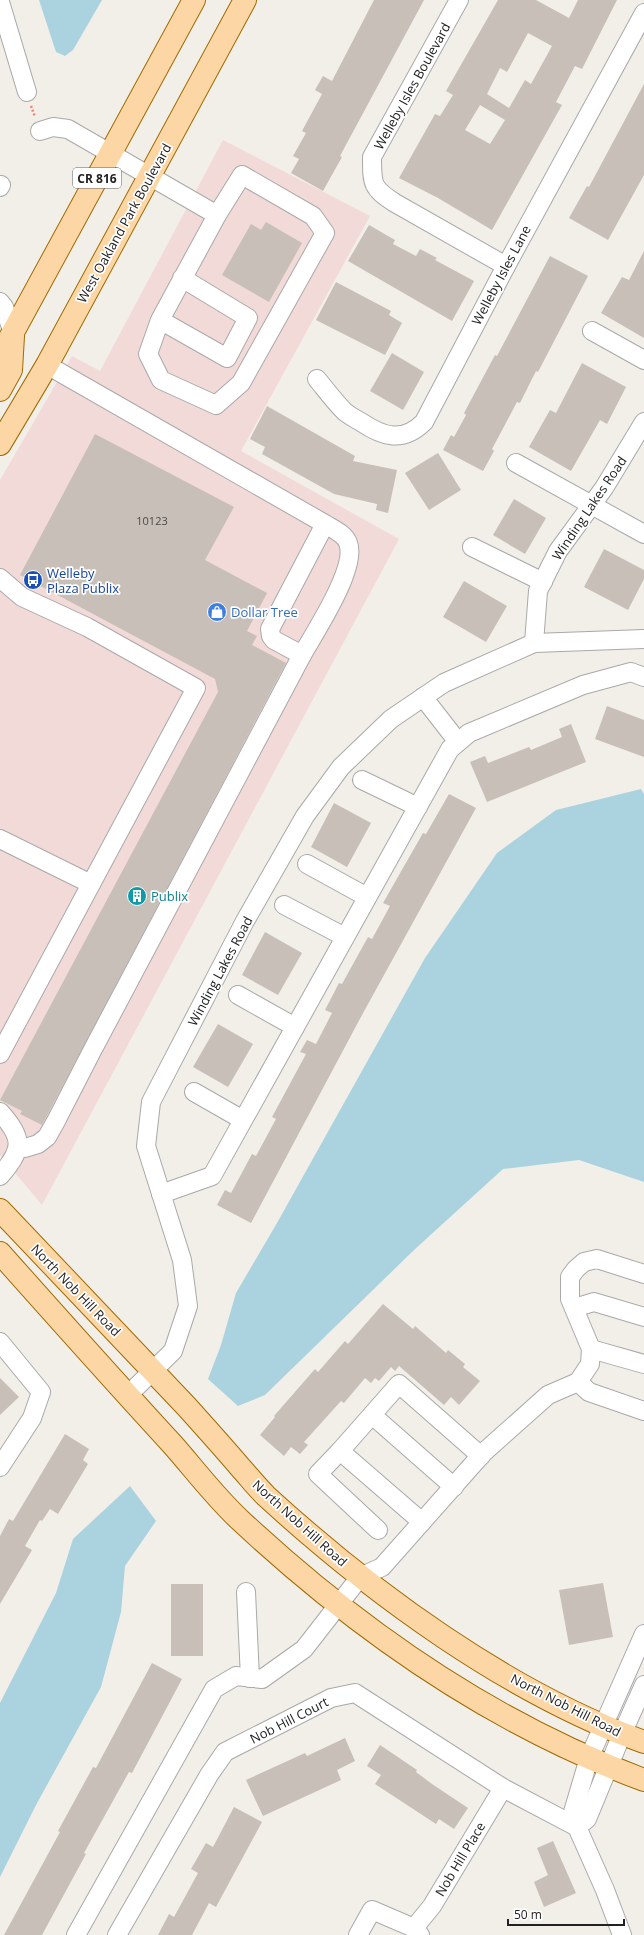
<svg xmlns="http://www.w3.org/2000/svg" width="644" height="1935" font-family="'Open Sans',sans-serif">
<rect width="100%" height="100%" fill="#f2efe9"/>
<polygon fill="#f2dad9" points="223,140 370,216 241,451 399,539 42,1205 0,1155 0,480 72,356 100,371"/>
<g fill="#aad3df">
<polygon points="39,0 102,0 73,50 65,56 56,52"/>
<polygon points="641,789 644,794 644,1182 579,1160 503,1169 414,1250 265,1395 238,1406 208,1379 221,1345 236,1293 277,1223 425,958 497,853 556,810"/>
<polygon points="130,1486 156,1521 125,1566 121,1612 101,1687 36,1805 0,1877 0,1703 56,1593 73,1539"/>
</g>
<g fill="#c7bfb8" fill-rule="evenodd">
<polygon points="374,0 424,0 340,156 342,157 323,191 291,173 299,159 293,156 306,133 302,131 322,94 315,90 323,76 332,81"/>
<path d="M498,0h38l33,18 9,-18h39l-35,69 -7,-3 -19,36 6,3 -70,125 -54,-32 -39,-20 36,-64 5,2 13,-21 -7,-4zM528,33l24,13 -21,38 -6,-4 -16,28 -22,-14 13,-26 7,4zM480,105l25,15 -15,24 -25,-14z"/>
<polygon points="644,84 644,175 608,240 569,218 587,186 589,187"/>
<polygon points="266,222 302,243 269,302 222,275 251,224 261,230"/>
<polygon points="369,225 395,240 393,244 416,256 420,249 437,258 435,260 474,281 452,321 348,261"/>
<polygon points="644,251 644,338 601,313 622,277 629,280"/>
<polygon points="550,256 588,276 538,372 536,371 520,403 517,402 492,449 494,451 483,471 443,450 451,435 454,437 466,415 464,413 495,355 497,356"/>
<polygon points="336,282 391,311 389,315 402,323 385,355 316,320"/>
<polygon points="392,353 424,372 403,410 370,391"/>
<polygon points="582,363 626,387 607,424 600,420 571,471 529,447 550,410 556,413"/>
<polygon points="267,406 355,456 353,461 397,470 388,513 376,510 377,504 334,494 262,454 265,447 250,439"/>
<polygon points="95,434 234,507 205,560 267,593 247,631 257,636 252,645 286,663 42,1125 20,1114 22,1111 0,1100 218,692 215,679 20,575"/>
<polygon points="438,453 461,490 429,510 405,473"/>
<polygon points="514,499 546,518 525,554 493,535"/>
<polygon points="604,549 644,570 644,579 628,610 584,587"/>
<polygon points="464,581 507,606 486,642 443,617"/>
<polygon points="607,706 644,720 644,757 595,739"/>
<polygon points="571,724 586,762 487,802 470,762 485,756 488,763 529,747 531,750 562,737 559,729"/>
<polygon points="449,794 476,808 362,1015 251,1223 217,1205 225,1190 231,1193 252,1154 256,1156 276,1119 272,1117 306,1054 300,1052 307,1040 316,1044 332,1013 325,1010 339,983 342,984 368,937 372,939 390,906 383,903 423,833 426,834"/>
<polygon points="334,803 371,823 347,867 311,847"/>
<polygon points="265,932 302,953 278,995 242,975"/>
<polygon points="218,1024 253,1044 228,1087 193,1067"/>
<polygon points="383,1304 413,1329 415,1326 446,1353 448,1350 465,1364 463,1367 480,1381 459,1405 451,1397 444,1405 399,1366 395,1371 391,1367 379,1381 375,1378 371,1383 365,1378 344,1403 341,1401 304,1442 308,1445 300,1454 291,1447 284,1456 260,1435 275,1417 274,1416 315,1369 318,1372 345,1341 348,1344"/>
<polygon points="0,1378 19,1397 0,1415"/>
<polygon points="65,1434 89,1449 83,1460 88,1464 58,1514 50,1509 42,1521 40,1520 25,1546 32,1550 0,1604 0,1536 9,1519 13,1521"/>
<polygon points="603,1583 613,1637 569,1645 559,1590"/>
<rect x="171" y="1584" width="32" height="72"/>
<polygon points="152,1663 182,1679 132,1773 129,1772 84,1853 86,1854 42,1935 4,1935 60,1832 58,1831 93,1767 96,1768"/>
<polygon points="345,1738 355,1761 337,1770 341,1780 263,1816 246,1780 305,1753 307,1756"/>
<polygon points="380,1745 417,1770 416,1772 432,1784 468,1808 454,1829 439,1819 436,1824 375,1784 381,1775 367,1766"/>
<polygon points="234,1807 262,1822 216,1907 209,1903 192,1935 158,1935 169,1914 174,1917 198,1873 191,1869 206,1843 213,1847"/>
<polygon points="553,1841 576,1893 544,1907 534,1882 548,1875 537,1848"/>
</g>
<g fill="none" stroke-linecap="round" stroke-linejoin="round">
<g stroke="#a9a9a9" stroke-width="20">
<g id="minor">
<path d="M459,0l-87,157c0,28 0,31 23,46l111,63"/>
<polyline points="0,2 27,92"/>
<polyline points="40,131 53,127 68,129 217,215"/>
<polyline points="0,187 1,185"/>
<polyline points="0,302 4,307 13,333"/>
<polyline points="160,320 148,354 161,380 216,405 241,383 325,233 313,216 242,175 217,215 160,320 227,358 248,318 182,278"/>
<polyline points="592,331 644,360"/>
<path d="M47,365l278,159c8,5 20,10 23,19 10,24 -33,89 -46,112l-28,-15 -3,-4 -1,-7 55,-105"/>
<path d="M317,379c9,11 18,23 28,33 5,4 11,7 16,10 22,15 42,21 63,0l82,-156 138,-253"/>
<polyline points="516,463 644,534"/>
<polyline points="472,547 543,582"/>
<polyline points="0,578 22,597 87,627 196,688 0,1054"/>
<polyline points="534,643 538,591 558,551 604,488 644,422"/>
<polyline points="423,697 458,742"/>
<polyline points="362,780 418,807"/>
<polyline points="0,839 91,884"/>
<polyline points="307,864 367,897"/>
<polyline points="284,905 345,937"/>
<polyline points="238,995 295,1027"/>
<polyline points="194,1092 243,1120"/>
<path d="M0,1112c24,27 23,37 0,64"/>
<polyline points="18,1145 25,1148 38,1144 47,1137 56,1121 92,1051 302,655"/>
<polyline points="161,1194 212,1176 450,749 469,733 583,685 631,672 644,677"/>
<polyline points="574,1308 594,1302 644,1317"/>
<polyline points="0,1342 41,1392 32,1418 0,1467"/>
<polyline points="591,1349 644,1364"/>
<polyline points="578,1382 589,1392 644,1411"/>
<polyline points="127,1396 173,1351 188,1306 182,1260 146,1146 151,1102 245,921 305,816 341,767 391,719 444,683 534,643 644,639"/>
<polyline points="372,1415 454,1487"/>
<polyline points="340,1451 318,1474 378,1530"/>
<polyline points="422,1522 340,1451 399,1384 481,1456"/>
<polyline points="246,1592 250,1678"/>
<polyline points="577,1827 587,1819 622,1734 644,1685"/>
<polyline points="414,1928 432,1906 503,1788"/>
<polyline points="76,1935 214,1689 236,1676 262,1679 304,1649 360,1577 382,1567 483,1453 548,1395 578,1382 590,1364 591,1349 570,1299 570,1277 576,1269 584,1262 597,1259 644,1274"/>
<polyline points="117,1935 209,1775 225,1752 331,1698 355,1693 503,1788 577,1827"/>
<polyline points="358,1935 372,1910 414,1928 420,1935"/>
<polyline points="622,1935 605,1890 577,1827 573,1812 589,1758 644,1634"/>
</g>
</g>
<g stroke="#a06b00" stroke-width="24">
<g id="major">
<polyline points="0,356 194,0"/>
<polyline points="0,390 11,370 13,336"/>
<polyline points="0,444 47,365 245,0"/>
<path d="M0,1210c62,66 125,131 187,197 18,20 36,40 53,60 9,10 17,20 26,29 107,98 241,196 378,246"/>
<path d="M0,1253c57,64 115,129 173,192 22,25 43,53 68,76 117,109 252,203 403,259"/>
</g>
</g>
<polyline stroke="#fa8072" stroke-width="2.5" stroke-dasharray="2 2" stroke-linecap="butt" points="31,106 35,117"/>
<use href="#minor" stroke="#fff" stroke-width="18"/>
<use href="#major" stroke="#fcd6a4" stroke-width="22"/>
</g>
<defs>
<g id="bus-disc" transform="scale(1)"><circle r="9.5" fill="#1a4fb4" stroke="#fff"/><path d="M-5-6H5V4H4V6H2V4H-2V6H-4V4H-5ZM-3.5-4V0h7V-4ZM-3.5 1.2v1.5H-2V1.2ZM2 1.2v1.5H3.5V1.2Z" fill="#fff"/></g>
<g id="shop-disc" transform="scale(1)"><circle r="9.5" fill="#3f7fe0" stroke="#fff"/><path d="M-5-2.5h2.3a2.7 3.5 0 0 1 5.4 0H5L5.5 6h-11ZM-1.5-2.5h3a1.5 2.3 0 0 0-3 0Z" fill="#fff"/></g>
<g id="building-disc" transform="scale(1)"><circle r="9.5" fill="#0f9aa8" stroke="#fff"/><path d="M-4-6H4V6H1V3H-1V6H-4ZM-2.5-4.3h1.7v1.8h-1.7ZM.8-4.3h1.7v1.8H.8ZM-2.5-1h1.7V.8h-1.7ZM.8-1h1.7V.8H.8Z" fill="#fff"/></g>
</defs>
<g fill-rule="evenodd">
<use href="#bus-disc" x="33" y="580"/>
<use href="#shop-disc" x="217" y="612"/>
<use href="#building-disc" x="137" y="896"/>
</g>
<g text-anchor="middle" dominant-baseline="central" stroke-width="3.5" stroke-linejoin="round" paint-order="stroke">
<g font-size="11" fill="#4b4948">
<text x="152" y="520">10123</text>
</g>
<rect fill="#fff" stroke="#646464" stroke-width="1" x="73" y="168" width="48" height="20" rx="3"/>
<g font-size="12" font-weight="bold" fill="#222">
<text x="97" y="178">CR 816</text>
</g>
<g font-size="13" fill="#222" stroke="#fff">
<text transform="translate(412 86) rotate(-61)">Welleby Isles Boulevard</text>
<text transform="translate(124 223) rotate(-61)">West Oakland Park Boulevard</text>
<text transform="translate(501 275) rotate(-62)">Welleby Isles Lane</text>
<text transform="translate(589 508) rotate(-56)">Winding Lakes Road</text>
<text transform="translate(220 971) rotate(-62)">Winding Lakes Road</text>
<text transform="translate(76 1290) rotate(46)">North Nob Hill Road</text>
<text transform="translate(300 1523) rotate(42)">North Nob Hill Road</text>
<text transform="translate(566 1705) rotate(27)">North Nob Hill Road</text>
<text transform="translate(289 1720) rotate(-27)">Nob Hill Court</text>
<text transform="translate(460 1859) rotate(-59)">Nob Hill Place</text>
</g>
<g font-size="13" fill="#164399" stroke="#fff" text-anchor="start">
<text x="47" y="573">Welleby<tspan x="47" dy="15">Plaza Publix</tspan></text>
</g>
<g font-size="13" fill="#366cbe" stroke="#fff" text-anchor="start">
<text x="231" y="612">Dollar Tree</text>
</g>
<g font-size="13" fill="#0d838f" stroke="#fff" text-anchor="start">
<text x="151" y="896">Publix</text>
</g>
</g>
<path d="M508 1919v6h116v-6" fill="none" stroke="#222222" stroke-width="2"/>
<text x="514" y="1919" font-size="12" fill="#222222" stroke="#ffffff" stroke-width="3" paint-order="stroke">50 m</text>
</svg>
